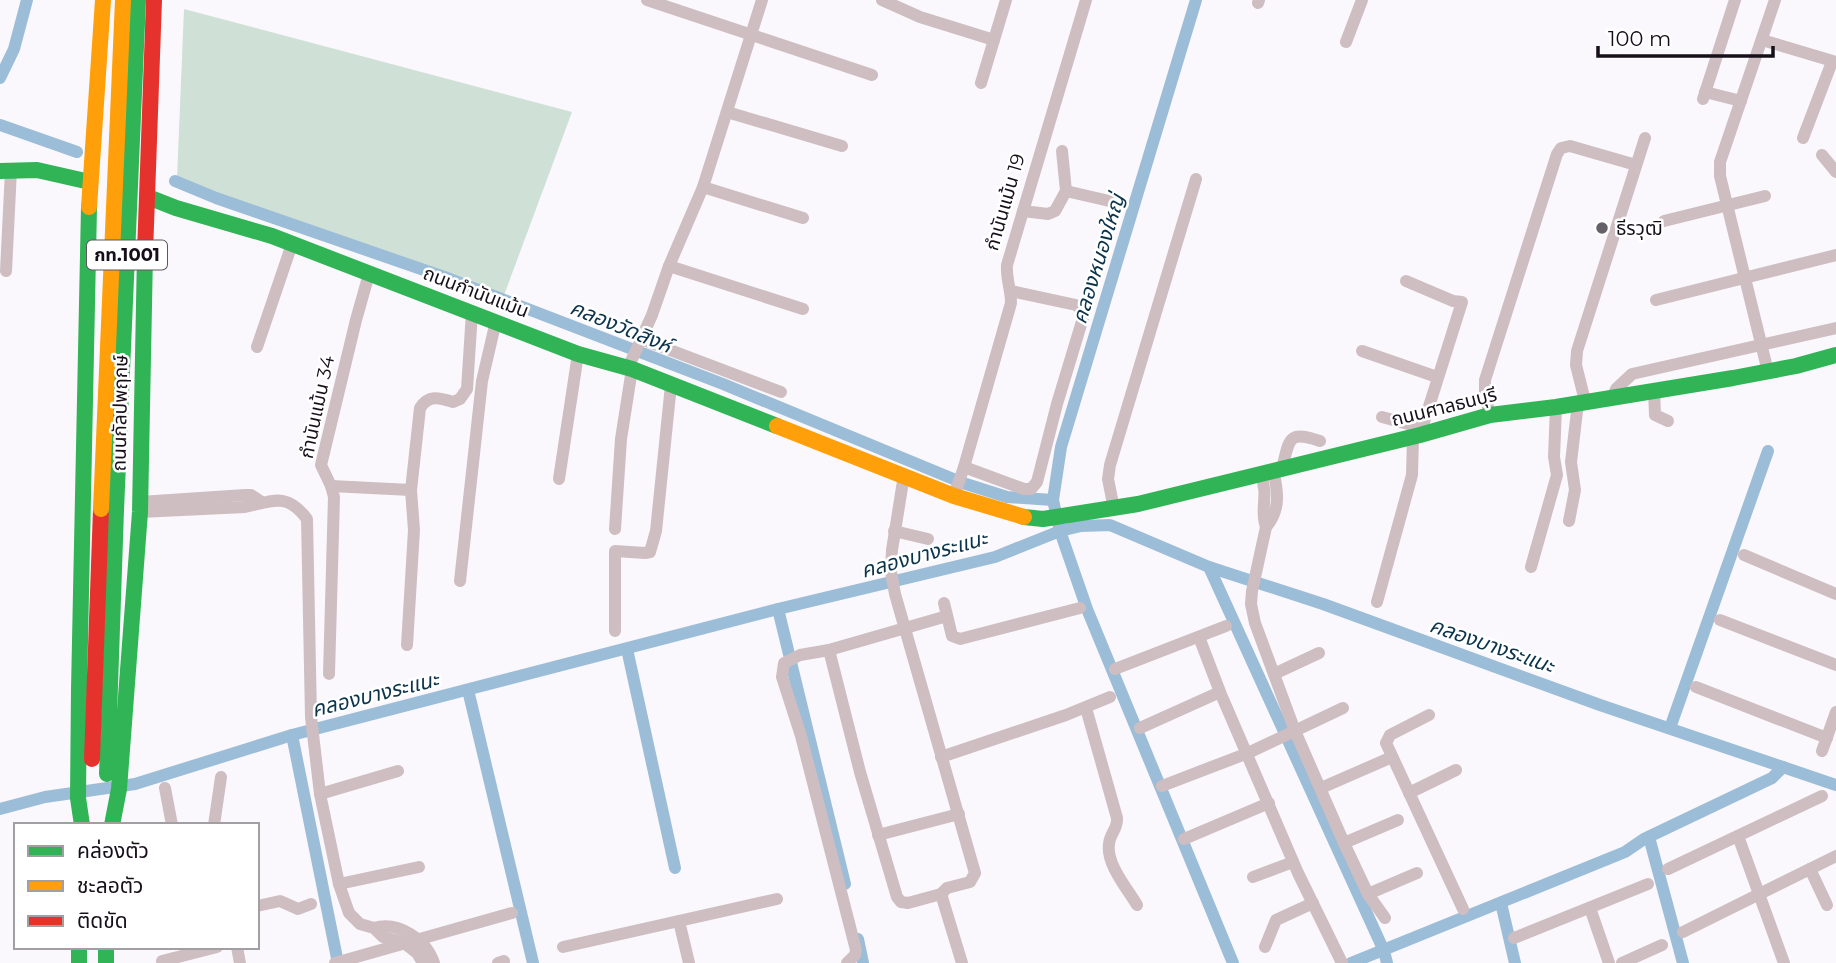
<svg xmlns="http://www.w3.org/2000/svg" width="1836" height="963" font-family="Montserrat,'Noto Sans Thai',sans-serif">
<rect width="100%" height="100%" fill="#faf8fc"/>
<polygon fill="#cfe1d7" points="184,9 572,112 503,298 177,178"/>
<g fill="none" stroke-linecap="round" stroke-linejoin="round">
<g stroke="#9cbdd8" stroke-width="12">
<polyline points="1196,0 1061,447 1053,500 1060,531 1087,609 1233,963"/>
<polyline points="0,78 14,49 27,0"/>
<polyline points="0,125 77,152"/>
<polyline points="175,181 216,198 450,279 723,384 963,483 1007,497 1053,500"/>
<polyline points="1209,567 1384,951 1387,963"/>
<polyline points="778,609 845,884"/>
<polyline points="627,649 675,868"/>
<polyline points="468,690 533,963"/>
<polyline points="1670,728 1768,451"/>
<polyline points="292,735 338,963"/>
<polyline points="0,809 45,797 135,784 292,735 778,609 995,557 1060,531 1081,526 1110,525 1209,567 1323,604 1600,705 1836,785"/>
<polyline points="1649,837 1683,963"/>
<polyline points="1501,903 1515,963"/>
<polyline points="858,939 863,963"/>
<polyline points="1351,963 1625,852 1644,839 1772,778 1783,767"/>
</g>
<g stroke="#cebec1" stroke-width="12">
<polyline points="647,0 872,75"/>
<polyline points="882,0 920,17 994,40"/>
<polyline points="1258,3 1259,0"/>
<polyline points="1762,40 1836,62"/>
<polyline points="1346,42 1362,0"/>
<polyline points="981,83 1006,0"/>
<polyline points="1705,92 1741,101"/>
<polyline points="1703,99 1735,0"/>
<polyline points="727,112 842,146"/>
<polyline points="1803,138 1832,62"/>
<polyline points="1822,155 1836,172"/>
<polyline points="703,187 803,218"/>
<polyline points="1066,191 1118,203"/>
<polyline points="1023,211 1048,214 1055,211 1066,191 1062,151"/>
<polyline points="1664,221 1765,196"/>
<polyline points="669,266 803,309"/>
<polyline points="6,271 11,170"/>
<polyline points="1406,281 1453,301 1462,302 1420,435"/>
<polyline points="1656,300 1836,255"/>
<polyline points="641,339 781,392"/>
<polyline points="257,347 292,244"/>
<polyline points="1362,351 1437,377"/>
<polyline points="628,368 652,315 669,266 703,187 762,0"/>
<polyline points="1768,372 1720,176 1720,162 1775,0"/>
<polyline points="1654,390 1655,415 1668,421"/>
<polyline points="1613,396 1616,389 1632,374 1836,328"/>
<polyline points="1585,401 1576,365 1577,351 1645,138"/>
<polyline points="1490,415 1485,395 1485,380 1557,154 1561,148 1570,146 1636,165"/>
<polyline points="1382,417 1423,428"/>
<polyline points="964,467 1024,489 1031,489 1037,482 1057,404 1083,318 1081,309 1076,305 1011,291"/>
<path d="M1282,468c8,-29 5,-38 38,-27"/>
<path d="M1260,473c10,24 -1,35 6,54l-14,64 -1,13 4,19 40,108 49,112 24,51 17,24"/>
<polyline points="559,479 578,354"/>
<polyline points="331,486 411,490"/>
<path d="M954,496l10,-29 47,-164c0,-14 -5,-24 -4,-38l79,-265"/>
<polyline points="140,502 245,495 251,495 260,501"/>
<polyline points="1114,509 1108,479 1110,465 1196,179"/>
<path d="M140,512l105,-5c28,-6 42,-15 62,12l4,198 9,77 19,90 10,29 11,11 14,4 9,9 20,5 14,11 6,10"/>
<polyline points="1569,521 1575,490 1571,462 1578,403"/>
<path d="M1266,527c15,-17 12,-36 7,-57"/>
<polyline points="615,529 621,439 632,369"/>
<polyline points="894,531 928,539"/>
<polyline points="1744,555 1836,594"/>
<polyline points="1531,567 1557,475 1554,457 1556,407"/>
<polyline points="460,581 482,381 496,321"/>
<polyline points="1377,602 1412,475 1413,437"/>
<polyline points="944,603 952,636 960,639 1080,608"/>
<polyline points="1720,620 1836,665"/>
<polyline points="615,631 615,551 645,553 650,552 656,531 671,385"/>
<polyline points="1199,637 1220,692 1298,873 1342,963"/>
<path d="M407,645l7,-115 -3,-40 9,-82c9,-14 20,-10 33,-6l7,-3 7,-10 5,-77"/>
<polyline points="829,650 860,772 897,897 901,902 908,903 941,894 947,888 970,882 975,873 895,594 891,572 892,550 904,475"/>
<polyline points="1115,669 1226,626"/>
<polyline points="329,674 334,497 331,486 321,465 356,320 369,274"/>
<polyline points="1274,674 1319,653"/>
<polyline points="1696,687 1827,738"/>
<path d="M1086,708l31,110c1,11 -7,15 -8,26 -3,20 18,44 28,61"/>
<polyline points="1429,715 1390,735 1386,743 1463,909"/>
<polyline points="1140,728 1220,692"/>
<polyline points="1822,751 1836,712"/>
<polyline points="941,757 1066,715 1110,697"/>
<polyline points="1162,786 1248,753 1343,708"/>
<polyline points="165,788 172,825"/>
<polyline points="1321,788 1392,757"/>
<polyline points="1409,793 1456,770"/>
<polyline points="320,794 398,771"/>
<polyline points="214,825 221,777"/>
<polyline points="878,835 959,814"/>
<polyline points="1738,836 1784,963"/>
<polyline points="1184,839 1269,803"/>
<polyline points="1344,843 1398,820"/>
<polyline points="1668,869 1822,796"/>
<polyline points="1810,869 1827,905"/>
<polyline points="1253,877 1293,862"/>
<polyline points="339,884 419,867"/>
<polyline points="941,894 962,963"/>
<polyline points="1368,894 1417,873"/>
<polyline points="257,906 280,901 298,909 311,904"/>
<polyline points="1590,908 1609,963"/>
<polyline points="679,921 689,963"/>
<path d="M374,928c24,-7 52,11 60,35"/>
<polyline points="1683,932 1836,856"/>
<polyline points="1514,938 1648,884"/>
<polyline points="237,947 240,963"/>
<polyline points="563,947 777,899"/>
<polyline points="1265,947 1276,920 1313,903"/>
<polyline points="162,961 217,947"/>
<polyline points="335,963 512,913"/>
<polyline points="498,963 504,961"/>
<polyline points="847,963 855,955 856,950 801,736 782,677 784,663 800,655 829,650 947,616"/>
<polyline points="1622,963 1662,945"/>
</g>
<g stroke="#30b455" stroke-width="16">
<polyline points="0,171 37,170 90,182"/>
<polyline points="148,197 176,208 272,236 578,354 632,369 777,426"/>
<polyline points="1024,517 1043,519 1138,504 1420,435 1490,415 1556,407 1733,378 1796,366 1836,355"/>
<polyline points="107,774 116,510"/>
<polyline points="82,825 78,798 79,689 89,207"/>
<polyline points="112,825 119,789 140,512 145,253"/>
<polyline points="79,947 79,963"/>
<polyline points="106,947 106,963"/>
</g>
<g stroke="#ff9f0a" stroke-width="16">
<polyline points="89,207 103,0"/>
<polyline points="777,426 954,496 1024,517"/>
</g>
<g stroke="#e5322d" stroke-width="16">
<polyline points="145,253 154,0"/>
<polyline points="92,759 101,509"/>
</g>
<polyline stroke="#30b455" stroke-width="16" points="116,510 138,0"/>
<polyline stroke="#ff9f0a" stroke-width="16" points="101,509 123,0"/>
</g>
<circle fill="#666168" stroke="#fff" stroke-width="2.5" cx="1602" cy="228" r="7"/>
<g text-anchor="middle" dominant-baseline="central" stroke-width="5" stroke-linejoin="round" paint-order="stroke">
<rect fill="#fff" stroke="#5c575e" stroke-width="2" x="87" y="240.5" width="80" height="29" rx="5"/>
<g font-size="18" font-weight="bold" fill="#160f19">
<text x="127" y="255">กท.1001</text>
</g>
<g font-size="19" fill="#160f19" stroke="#fff">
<text transform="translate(1005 202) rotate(-74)">กำนันแม้น 19</text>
<text transform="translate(476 292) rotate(21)">ถนนกำนันแม้น</text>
<text transform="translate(317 407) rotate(-78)">กำนันแม้น 34</text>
<text transform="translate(1444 407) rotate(-14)">ถนนศาลธนบุรี</text>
<text transform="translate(120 413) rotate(-89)">ถนนกัลปพฤกษ์</text>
</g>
<g font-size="19" fill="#160f19" stroke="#fff" text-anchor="start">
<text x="1616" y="228">ธีรวุฒิ</text>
</g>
<g font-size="21" font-style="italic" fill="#0b344c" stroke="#fff">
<text transform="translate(1098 259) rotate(-73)">คลองหนองใหญ่</text>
<text transform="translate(621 326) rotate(22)">คลองวัดสิงห์</text>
<text transform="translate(924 554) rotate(-15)">คลองบางระแนะ</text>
<text transform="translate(1492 645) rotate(19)">คลองบางระแนะ</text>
<text transform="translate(375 694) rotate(-14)">คลองบางระแนะ</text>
</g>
</g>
<rect x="14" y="823" width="245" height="126" fill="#ffffff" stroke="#a29fa3" stroke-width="2"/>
<rect x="28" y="846" width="35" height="10" fill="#30b455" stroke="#a29fa3" stroke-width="2"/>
<text x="77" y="858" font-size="21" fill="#160f19">คล่องตัว</text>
<rect x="28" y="881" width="35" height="10" fill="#ff9f0a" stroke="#a29fa3" stroke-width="2"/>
<text x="77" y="893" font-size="21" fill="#160f19">ชะลอตัว</text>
<rect x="28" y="916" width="35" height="10" fill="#e5322d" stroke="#a29fa3" stroke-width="2"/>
<text x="77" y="928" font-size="21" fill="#160f19">ติดขัด</text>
<path d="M1598 46v10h175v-10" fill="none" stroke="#160f19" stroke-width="3.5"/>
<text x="1608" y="46" font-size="21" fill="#160f19" stroke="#ffffff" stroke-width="5" paint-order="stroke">100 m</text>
</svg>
